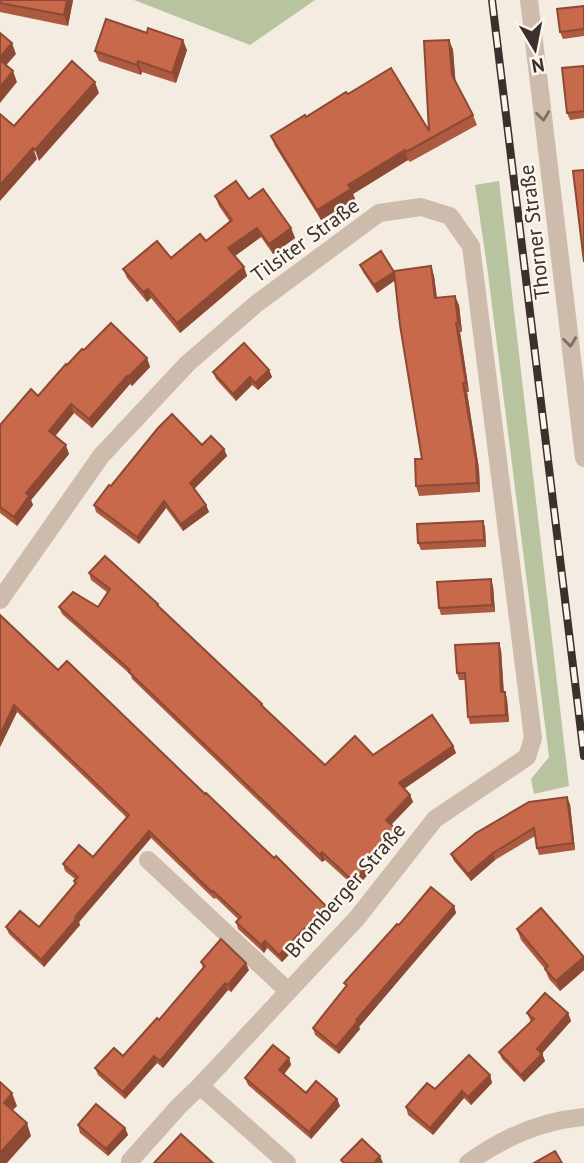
<svg xmlns="http://www.w3.org/2000/svg" width="584" height="1163" font-family="'PT Sans',sans-serif">
<rect width="100%" height="100%" fill="#f4ebe1"/>
<g fill="#b8c4a0">
<polygon points="134,0 315,0 250,45"/>
<polygon points="499,181 569,786 534,794 531,779 549,757 487,266 475,185"/>
</g>
<g fill="none" stroke-linecap="round" stroke-linejoin="round">
<g stroke="#cdbbac" stroke-width="18">
<polyline points="529,0 584,458"/>
<polyline points="0,600 101,456 187,364 256,304 379,213 421,207 450,216 471,246 533,738 527,757 435,819 357,918 200,1086 179,1106 130,1161"/>
<polyline points="148,860 288,991"/>
<polyline points="200,1086 287,1163"/>
<path d="M468,1163c34,-25 73,-42 116,-46"/>
</g>
<g stroke="#3b302b" stroke-width="8">
<polyline id="rail" points="492,0 584,756"/>
</g>
<use href="#rail" stroke="#fbf5ee" stroke-width="5" stroke-dasharray="16" stroke-linecap="butt"/>
</g>
<g fill="#ac5a40">
<polygon points="0,0 73,0 68,26 0,12"/>
<polygon points="584,6 584,36 563,39 560,32"/>
<polygon points="147,33 187,50 176,83 142,72 141,75 99,61 95,51"/>
<polygon points="449,40 453,50 455,82 473,115 477,125 410,162 408,160 353,194 355,199 321,220 275,146 271,136 348,94 429,131"/>
<polygon points="584,66 584,118 570,120 567,113"/>
<polygon points="215,196 249,199 291,228 295,238 273,254 261,237 235,256 244,267 247,276 180,333 151,298 147,302 127,278 123,269 171,258 206,241 230,222 219,206"/>
<polygon points="360,265 394,271 431,266 434,276 437,298 459,305 462,332 460,332 469,392 467,392 479,469 480,492 419,496 416,486 422,459 395,280 377,293 363,272"/>
<polygon points="84,350 147,358 150,367 132,386 130,384 92,428 74,413 55,436 69,454 31,500 33,505 17,526 0,513 0,425 38,396 67,365"/>
<polygon points="269,370 272,377 258,390 252,385 236,401 216,379 213,372"/>
<polygon points="202,445 224,449 227,456 194,489 206,505 209,512 183,531 166,508 139,544 96,512 94,505 111,486"/>
<polygon points="483,521 485,528 486,547 421,550 418,543"/>
<polygon points="89,573 158,604 159,607 263,707 325,765 373,755 453,746 456,753 404,789 410,795 413,802 391,825 398,831 400,838 356,888 325,860 322,862 132,679 131,675 62,614 59,607 98,607 108,593 91,580"/>
<polygon points="493,586 495,612 441,615 439,608"/>
<polygon points="0,615 58,670 329,913 282,962 267,948 264,953 238,929 236,922 238,919 216,898 214,899 151,838 79,922 80,925 44,967 9,934 6,927 39,927 75,884 74,881 75,879 65,871 63,864 93,857 127,818 17,712 0,747"/>
<polygon points="501,650 504,692 505,692 507,699 509,722 470,724 468,717 466,680 459,680 457,673"/>
<polygon points="570,804 575,850 539,855 537,848 535,836 495,860 471,881 454,861 451,854"/>
<polygon points="454,906 456,913 359,1027 360,1029 339,1054 315,1035 313,1028 346,987 344,983 399,925"/>
<polygon points="517,929 584,958 584,970 560,991 549,979 545,969 521,940"/>
<polygon points="201,962 249,970 231,992 228,990 163,1068 157,1063 125,1099 98,1075 95,1068 123,1056 159,1020 203,968"/>
<polygon points="527,1013 568,1013 571,1021 542,1053 545,1061 524,1082 502,1059 499,1052 531,1022"/>
<polygon points="289,1058 291,1065 284,1074 306,1093 337,1099 340,1106 311,1139 248,1085 245,1078"/>
<polygon points="490,1075 492,1083 471,1105 464,1098 433,1135 408,1115 406,1107"/>
<polygon points="78,1125 125,1128 128,1135 108,1156 80,1133"/>
</g>
<g fill="#8c4a34">
<polygon points="67,0 73,0 68,26 64,15"/>
<polygon points="183,40 187,50 176,83 172,73"/>
<polygon points="449,40 453,50 456,86 452,75"/>
<polygon points="12,43 16,54 2,70 0,63 0,57"/>
<polygon points="138,61 142,72 141,75 137,65"/>
<polygon points="13,71 17,82 0,103 0,87"/>
<polygon points="95,82 99,93 39,161 35,150"/>
<polygon points="33,148 37,159 0,201 0,185"/>
<polygon points="405,150 408,160 353,194 355,199 321,220 317,210 348,185"/>
<polygon points="257,228 261,237 232,258 228,248"/>
<polygon points="291,228 295,238 273,254 269,244"/>
<polygon points="431,266 434,276 438,307 435,298"/>
<polygon points="244,267 247,276 180,333 177,323"/>
<polygon points="394,272 397,279 377,293 374,285"/>
<polygon points="148,289 151,298 147,302 143,292"/>
<polygon points="455,296 459,305 462,332 458,323"/>
<polygon points="456,323 460,332 469,392 466,383"/>
<polygon points="147,358 150,367 132,386 128,377"/>
<polygon points="269,370 272,377 258,390 255,383"/>
<polygon points="127,376 130,384 92,428 89,419"/>
<polygon points="250,377 252,385 236,401 233,394"/>
<polygon points="463,383 467,392 479,469 480,492 477,483"/>
<polygon points="71,404 74,413 52,440 49,431"/>
<polygon points="66,445 69,454 31,500 33,505 17,526 14,517 26,493"/>
<polygon points="224,449 227,456 193,490 190,483"/>
<polygon points="164,501 166,508 139,544 137,537"/>
<polygon points="206,505 209,512 183,531 181,524"/>
<polygon points="483,521 485,528 486,547 484,540"/>
<polygon points="491,579 493,586 495,612 492,605"/>
<polygon points="499,643 501,650 504,699 501,692"/>
<polygon points="505,692 507,699 509,722 506,715"/>
<polygon points="14,705 17,712 0,747 0,735"/>
<polygon points="453,746 456,753 402,790 399,783"/>
<polygon points="410,795 413,802 389,827 386,820"/>
<polygon points="567,797 570,804 575,850 573,843"/>
<polygon points="149,831 151,838 79,922 80,925 44,967 41,960 75,917"/>
<polygon points="398,831 400,838 356,888 353,881"/>
<polygon points="322,852 325,860 322,862 320,855"/>
<polygon points="493,853 495,860 471,881 468,874"/>
<polygon points="326,906 329,913 282,962 279,955"/>
<polygon points="454,906 456,913 359,1027 360,1029 339,1054 336,1047 356,1020"/>
<polygon points="265,941 267,948 264,953 261,945"/>
<polygon points="584,957 584,970 560,991 556,981"/>
<polygon points="246,963 249,970 231,992 228,985"/>
<polygon points="225,983 228,990 163,1068 160,1061"/>
<polygon points="568,1013 571,1021 540,1056 537,1049"/>
<polygon points="542,1054 545,1061 524,1082 521,1075"/>
<polygon points="154,1056 157,1063 125,1099 123,1092"/>
<polygon points="289,1058 291,1065 282,1077 279,1070"/>
<polygon points="490,1075 492,1083 471,1105 468,1097"/>
<polygon points="462,1091 464,1098 433,1135 430,1128"/>
<polygon points="12,1093 17,1106 8,1115 4,1103"/>
<polygon points="337,1099 340,1106 311,1139 309,1132"/>
<polygon points="27,1123 31,1136 7,1163 0,1163 0,1153"/>
<polygon points="125,1128 128,1135 108,1156 106,1149"/>
<polygon points="380,1156 383,1163 374,1163"/>
</g>
<g fill="#c8694b" stroke="#8c4a34" stroke-width="2">
<polygon points="0,0 67,0 64,15 0,3"/>
<polygon points="584,6 584,29 560,32 557,9"/>
<polygon points="106,19 147,33 148,28 183,40 172,73 138,61 137,65 95,51"/>
<polygon points="0,33 12,43 0,57"/>
<polygon points="449,40 452,75 473,115 406,152 405,150 348,185 351,189 317,210 271,136 305,115 306,117 346,92 348,94 391,68 429,131 424,41"/>
<polygon points="0,60 13,71 0,87"/>
<polygon points="72,61 95,82 35,150 33,148 0,185 0,114 14,126"/>
<polygon points="584,66 584,111 567,113 562,68"/>
<polygon points="584,170 584,262 573,171"/>
<polygon points="236,181 249,199 263,189 291,228 269,244 257,228 228,248 244,267 177,323 148,289 143,292 123,269 157,241 171,258 200,234 206,241 232,220 215,196"/>
<polygon points="381,251 394,272 374,285 360,265"/>
<polygon points="431,266 435,298 455,296 458,323 456,323 466,383 463,383 476,460 477,483 416,486 415,459 422,459 400,325 394,271"/>
<polygon points="111,323 147,358 128,377 127,376 89,419 71,404 49,431 66,445 26,493 29,496 14,517 0,507 0,425 31,389 38,396 66,364 67,365 82,349 84,350"/>
<polygon points="244,343 269,370 255,383 250,377 233,394 213,372"/>
<polygon points="172,414 202,445 211,436 224,449 190,483 206,505 181,524 164,501 137,537 94,505 109,485 111,486 158,428"/>
<polygon points="483,521 484,540 418,543 417,524"/>
<polygon points="105,556 158,604 157,605 262,704 261,705 325,765 355,736 373,755 432,715 453,746 399,783 410,795 386,820 398,831 353,881 322,852 320,855 129,672 130,670 59,607 73,592 98,607 110,589 89,573"/>
<polygon points="491,579 492,605 439,608 437,582"/>
<polygon points="0,615 58,670 67,661 205,794 206,793 274,858 276,856 326,906 279,955 265,941 261,945 236,922 241,917 213,891 212,892 149,831 75,917 77,918 41,960 6,927 20,911 39,927 76,883 74,881 78,877 63,864 79,845 93,857 129,815 14,705 0,735"/>
<polygon points="499,643 501,692 505,692 506,715 468,717 465,673 457,673 455,645"/>
<polygon points="567,797 573,843 537,848 534,828 493,853 468,874 451,854 476,833 529,802"/>
<polygon points="431,887 454,906 356,1020 357,1022 336,1047 313,1028 347,985 344,983 397,924 399,925"/>
<polygon points="541,908 584,957 556,981 545,969 548,966 517,929"/>
<polygon points="221,939 246,963 228,985 225,983 160,1061 154,1056 123,1092 95,1068 114,1048 123,1056 157,1018 159,1020 205,966 201,962"/>
<polygon points="545,993 568,1013 537,1049 542,1054 521,1075 499,1052 534,1019 527,1013"/>
<polygon points="273,1045 289,1058 279,1070 306,1093 316,1081 337,1099 309,1132 245,1078"/>
<polygon points="469,1055 490,1075 468,1097 462,1091 430,1128 406,1107 427,1083 435,1089"/>
<polygon points="0,1082 12,1093 4,1103 27,1123 0,1153"/>
<polygon points="96,1104 125,1128 106,1149 78,1125"/>
<polygon points="181,1134 213,1163 154,1163"/>
<polygon points="362,1139 380,1156 374,1163 344,1163 341,1160"/>
<polygon points="555,1151 562,1163 534,1163"/>
</g>
<defs><path id="oneway-chevron" d="M-2-3.5L2.5 0L-2 3.5" fill="none" stroke-width="1.6" stroke-linecap="round" stroke-linejoin="round" transform="scale(1.75)"/></defs>
<g stroke="#7d6f65">
<use href="#oneway-chevron" transform="translate(543 116) rotate(83)"/>
<use href="#oneway-chevron" transform="translate(570 342) rotate(83)"/>
</g>
<g text-anchor="middle" dominant-baseline="central" stroke-width="5" stroke-linejoin="round" paint-order="stroke">
<g font-size="21" fill="#3b302b" stroke="#fbf5ee">
<text transform="translate(534 232) rotate(-97)">Thorner Straße</text>
<text transform="translate(305 240) rotate(-36)">Tilsiter Straße</text>
<text transform="translate(345 890) rotate(-49)">Bromberger Straße</text>
</g>
</g>
<g transform="translate(535 49) rotate(170)" stroke="#fbf5ee" stroke-width="5" paint-order="stroke">
<path d="M0-5L12 26L0 18L-12 26Z" fill="#3b302b"/>
<text y="-10" font-size="19" font-weight="bold" text-anchor="middle" fill="#3b302b">N</text>
</g>
</svg>
